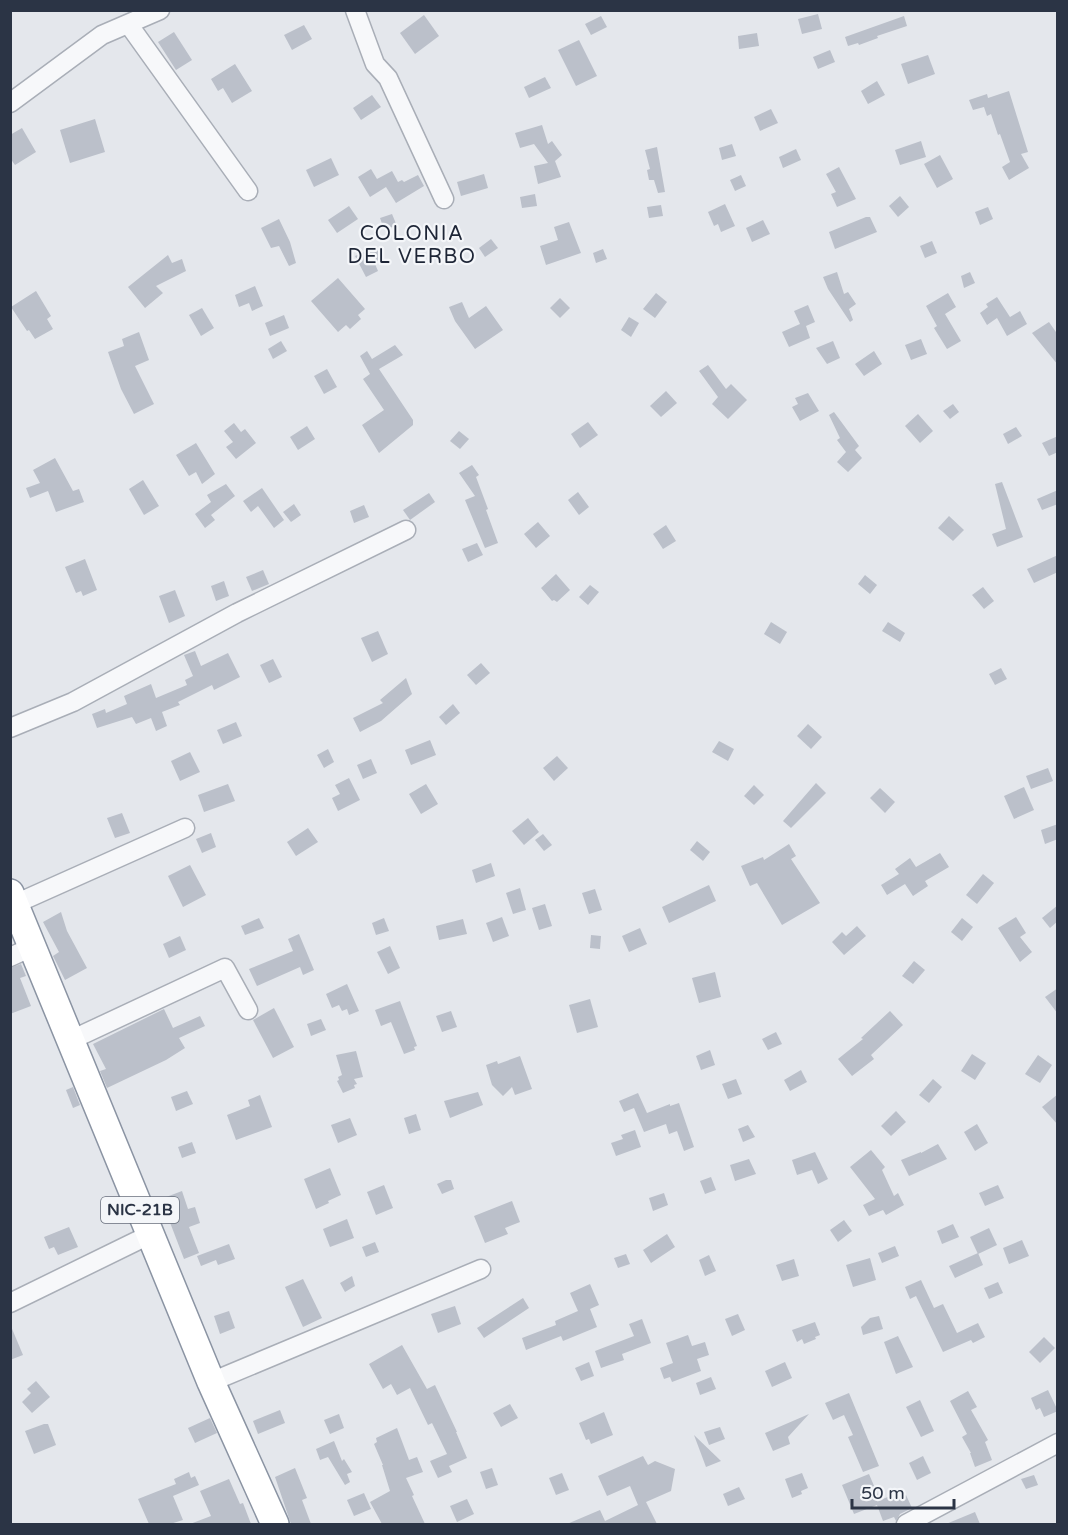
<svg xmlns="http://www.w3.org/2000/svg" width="1068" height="1535" font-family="'Varela Round',sans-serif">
<rect width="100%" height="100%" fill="#e4e7ec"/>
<g fill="#bbc0ca">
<polygon points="818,14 822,29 802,34 798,19"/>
<polygon points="424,15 439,36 415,54 400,33"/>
<polygon points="601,16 607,27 591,35 585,24"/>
<polygon points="904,16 907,26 877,36 878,38 859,45 858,43 848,46 845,37"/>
<polygon points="304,25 312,39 292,50 284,35"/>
<polygon points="174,32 192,60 176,70 158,42"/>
<polygon points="757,33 759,46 739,49 738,36"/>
<polygon points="579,40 597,76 576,86 558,50"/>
<polygon points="830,50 835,62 818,69 813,57"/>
<polygon points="928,55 935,74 908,84 901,64"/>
<polygon points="235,64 252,91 232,103 223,88 218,91 211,79"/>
<polygon points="545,77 551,88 529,98 524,87"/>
<polygon points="877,81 885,95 868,104 861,91"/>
<polygon points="1009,91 1028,152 1021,154 1029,168 1009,180 1002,167 1010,162 1000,134 998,135 991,114 987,116 984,107 973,110 969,100 987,94 988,98"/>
<polygon points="372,95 381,107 361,120 353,108"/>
<polygon points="771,109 778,123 760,131 754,117"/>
<polygon points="95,119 105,152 70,163 60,130"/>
<polygon points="542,125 548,144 552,141 562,155 555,161 561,177 538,184 534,166 548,163 534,144 520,148 515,133"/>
<polygon points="22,128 36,152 15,165 10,158 10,135"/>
<polygon points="921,141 926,157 900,165 895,150"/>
<polygon points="732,144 736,156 722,160 719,148"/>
<polygon points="657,147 665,192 658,193 654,180 649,180 647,170 650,169 645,150"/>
<polygon points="796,149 801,160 783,168 779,157"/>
<polygon points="940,155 953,179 937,188 924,164"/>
<polygon points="331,158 339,175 314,187 306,170"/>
<polygon points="839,167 856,199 837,207 831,194 836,192 826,174"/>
<polygon points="371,169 377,179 392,171 398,182 402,180 404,182 418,175 424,186 396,203 386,187 370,197 358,177"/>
<polygon points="484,174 488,188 461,196 457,182"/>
<polygon points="741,175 746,186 735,191 730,180"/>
<polygon points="535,194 537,206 522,208 520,197"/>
<polygon points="900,196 909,207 898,217 889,206"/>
<polygon points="725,204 735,226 721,232 718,224 714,226 708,212"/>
<polygon points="661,205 663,216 649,218 647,207"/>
<polygon points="349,206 358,219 337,233 328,220"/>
<polygon points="988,207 993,219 980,225 975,212"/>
<polygon points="392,214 397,226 384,229 380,218"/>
<polygon points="866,217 870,217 877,232 835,249 829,232"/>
<polygon points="279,219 290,242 296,263 289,266 279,246 271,248 261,228"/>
<polygon points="763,220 770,234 752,242 746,228"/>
<polygon points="569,222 581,253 546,265 540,246 558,240 554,227"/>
<polygon points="491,239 498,248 485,257 479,248"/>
<polygon points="932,241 937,253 925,258 920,246"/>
<polygon points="376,247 384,260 375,264 378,271 366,277 355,256"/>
<polygon points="603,249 607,259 596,263 593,253"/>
<polygon points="168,255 172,263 182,259 186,271 156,286 163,293 145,308 128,287"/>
<polygon points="837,272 844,294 848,292 856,304 849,309 853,320 850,322 828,289 823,277"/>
<polygon points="970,272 975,283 964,288 961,276"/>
<polygon points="338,278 365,309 358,315 361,319 350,329 346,325 338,332 311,301"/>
<polygon points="255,286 263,306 252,311 249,303 239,307 235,295"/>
<polygon points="36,291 51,316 47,319 53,329 35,339 29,330 27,331 11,307"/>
<polygon points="656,293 667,302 655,318 643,309"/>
<polygon points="948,293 956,307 945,314 961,341 947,349 934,328 937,326 926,306"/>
<polygon points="997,297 1010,317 1020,311 1027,324 1007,336 997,318 987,325 980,313 988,307 986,304"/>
<polygon points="560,298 570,308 560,318 550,308"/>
<polygon points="462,302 469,318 486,306 503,330 475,349 455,321 449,307"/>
<polygon points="808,305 815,322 806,326 810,338 789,347 782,332 800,324 794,311"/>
<polygon points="202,308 214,328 201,336 189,315"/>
<polygon points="284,315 289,328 270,336 265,323"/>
<polygon points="629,317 639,323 631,337 621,330"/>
<polygon points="1049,322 1058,335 1058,365 1032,333"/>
<polygon points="139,332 149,360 135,366 154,404 134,414 121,389 108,352 124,346 122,339"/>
<polygon points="921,339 927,354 911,360 905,345"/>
<polygon points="281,341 287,351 273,359 268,349"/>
<polygon points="833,341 840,358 827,364 816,348"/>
<polygon points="395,345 403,355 379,369 413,420 413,425 379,453 362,425 384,410 363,379 370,374 360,356 367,351 372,359"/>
<polygon points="874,351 882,364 864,376 855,364"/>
<polygon points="708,365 726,389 731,384 747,400 728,419 712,404 718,397 699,371"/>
<polygon points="327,369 337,387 324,394 314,376"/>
<polygon points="666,391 677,403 661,417 650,406"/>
<polygon points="808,393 819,411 800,421 792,407 798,404 795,398"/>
<polygon points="953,404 959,412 950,419 943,411"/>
<polygon points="834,412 859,446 855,450 862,458 848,472 837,462 846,452 837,440 840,438 829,415"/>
<polygon points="918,414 933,431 920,443 905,426"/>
<polygon points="588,422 598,435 580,448 571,434"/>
<polygon points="234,423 241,432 245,429 256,443 236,459 226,447 233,442 224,431"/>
<polygon points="307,426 315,439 298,450 290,437"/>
<polygon points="1016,427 1022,436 1008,444 1003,434"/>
<polygon points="459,431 469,439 460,449 450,441"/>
<polygon points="1058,436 1058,452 1049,456 1042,443"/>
<polygon points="196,443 215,474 202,484 196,472 189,476 176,455"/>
<polygon points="55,458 73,491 79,489 84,502 56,512 48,491 30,498 26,488 40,483 33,470"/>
<polygon points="472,465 479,475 476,477 488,509 486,510 498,543 485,548 465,500 475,496 459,473"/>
<polygon points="143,480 159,506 144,515 129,489"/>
<polygon points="1002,482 1023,537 997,547 992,534 1006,529 995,484"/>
<polygon points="226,484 235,496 211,515 215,520 205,528 195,514 211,502 207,495"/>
<polygon points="262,488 284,520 274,528 258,506 251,512 243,501"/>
<polygon points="1058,490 1058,504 1042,510 1037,499"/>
<polygon points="578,492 589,507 579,515 568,500"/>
<polygon points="429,493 435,502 410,520 403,510"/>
<polygon points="294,504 301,515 291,522 283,512"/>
<polygon points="364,505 369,517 354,523 350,511"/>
<polygon points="949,516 964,530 953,541 938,528"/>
<polygon points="538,522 550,536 536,548 524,534"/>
<polygon points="666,525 676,541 663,549 653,534"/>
<polygon points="477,543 483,555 468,562 462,549"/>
<polygon points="1058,555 1058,572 1034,583 1027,569"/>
<polygon points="85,559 97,590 83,596 81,591 76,593 65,567"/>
<polygon points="263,570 269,584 252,591 246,577"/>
<polygon points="556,574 570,590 557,602 554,600 552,601 541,588"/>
<polygon points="865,575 877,585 870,594 858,584"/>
<polygon points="224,581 229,596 216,601 211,586"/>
<polygon points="590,585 599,592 588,605 579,597"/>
<polygon points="983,587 994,601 984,609 972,595"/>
<polygon points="175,590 185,616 169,623 159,596"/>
<polygon points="771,622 787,632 780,644 764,634"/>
<polygon points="888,622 905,633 900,642 882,631"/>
<polygon points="378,631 388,654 372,662 361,638"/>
<polygon points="195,651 201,666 228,653 240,677 214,690 212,685 178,702 180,705 162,712 167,726 156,731 151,718 136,724 132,717 97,728 92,714 105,709 106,713 127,704 124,696 151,684 156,698 187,685 185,680 193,676 184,655"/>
<polygon points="273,659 282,677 269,683 260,665"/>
<polygon points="481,663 490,673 476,685 467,675"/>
<polygon points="1001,668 1007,679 995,685 989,674"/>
<polygon points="406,678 412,694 381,721 360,732 353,718 383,703 380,700"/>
<polygon points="453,704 460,713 446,725 439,717"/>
<polygon points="236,722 242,736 223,744 217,730"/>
<polygon points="808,724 822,737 811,749 797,736"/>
<polygon points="430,740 436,755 411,765 405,750"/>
<polygon points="719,741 734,749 728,761 712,752"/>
<polygon points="328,749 334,762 324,768 317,755"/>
<polygon points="190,752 200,772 180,781 171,761"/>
<polygon points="557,756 568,768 554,781 543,768"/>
<polygon points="371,759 377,773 363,779 357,765"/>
<polygon points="1048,768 1053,781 1031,789 1026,776"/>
<polygon points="349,778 360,800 338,811 332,798 340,794 335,785"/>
<polygon points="816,783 826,793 791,828 783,821"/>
<polygon points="228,784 235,801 204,812 198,795"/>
<polygon points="426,784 438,804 421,814 409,794"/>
<polygon points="754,785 764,795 754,805 744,796"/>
<polygon points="1024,787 1034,810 1014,819 1004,796"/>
<polygon points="880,788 895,802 885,813 870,798"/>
<polygon points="122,813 130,833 115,838 107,818"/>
<polygon points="528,818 539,832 524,845 512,831"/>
<polygon points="1058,824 1058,839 1045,844 1041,830"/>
<polygon points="308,828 318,842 296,856 287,842"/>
<polygon points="211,833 216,847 202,853 196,839"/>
<polygon points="543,834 552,845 544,851 535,840"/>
<polygon points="697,841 710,852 703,861 690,850"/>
<polygon points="789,844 796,856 791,859 820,903 782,925 757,883 750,886 741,866 763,857 764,860"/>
<polygon points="940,853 949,867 925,881 928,886 913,896 905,884 887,895 881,885 899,874 895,869 910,858 916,867"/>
<polygon points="491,863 495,876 476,883 472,870"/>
<polygon points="190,865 206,895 183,907 168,876"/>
<polygon points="983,874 994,883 977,904 966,895"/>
<polygon points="709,885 716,901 669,923 662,907"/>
<polygon points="520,888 526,910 513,914 506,893"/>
<polygon points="595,889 602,910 589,914 582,893"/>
<polygon points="545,904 552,926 539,930 532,908"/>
<polygon points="1058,905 1058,921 1050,928 1042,918"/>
<polygon points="61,912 67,931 87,968 65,980 53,956 59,952 43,922"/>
<polygon points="502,917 509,936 493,942 486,923"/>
<polygon points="1016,917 1026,933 1020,937 1032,952 1020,962 998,928"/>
<polygon points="259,918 264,928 245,935 241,926"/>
<polygon points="384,918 389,931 376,935 372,923"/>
<polygon points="962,918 973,927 962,941 951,932"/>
<polygon points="463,919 467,934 439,940 436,926"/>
<polygon points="857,926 866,936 844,955 832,942 842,932 846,936"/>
<polygon points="640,928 647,944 629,952 622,936"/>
<polygon points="299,934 314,970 303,975 300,967 257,986 249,969 293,951 288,939"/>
<polygon points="591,935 601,936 600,949 590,948"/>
<polygon points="180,936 186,950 169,958 163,944"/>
<polygon points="390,946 400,968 388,974 377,952"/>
<polygon points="914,961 925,970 913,984 902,976"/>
<polygon points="21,964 26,976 20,978 31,1006 10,1014 10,968"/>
<polygon points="715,972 721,997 699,1003 692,978"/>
<polygon points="347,984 359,1011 349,1015 347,1009 342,1011 339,1005 332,1008 326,994"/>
<polygon points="1058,988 1058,1014 1045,997"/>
<polygon points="590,999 598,1027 577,1033 569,1005"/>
<polygon points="400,1001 417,1046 414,1047 415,1050 404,1054 391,1022 381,1026 375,1010"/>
<polygon points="274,1008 294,1047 273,1058 253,1020"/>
<polygon points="164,1009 173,1028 200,1016 205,1026 179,1038 185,1048 166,1060 107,1088 100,1071 106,1069 93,1044"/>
<polygon points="451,1011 457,1027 442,1032 436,1016"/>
<polygon points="890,1011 903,1025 871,1055 874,1059 852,1076 838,1059 863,1039 861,1038"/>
<polygon points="321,1019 326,1030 311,1036 307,1024"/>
<polygon points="776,1032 782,1044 768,1050 762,1039"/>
<polygon points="710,1050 715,1065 701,1070 696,1056"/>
<polygon points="356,1051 363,1077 354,1079 357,1084 354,1085 355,1088 343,1093 337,1081 339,1080 338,1077 342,1075 336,1055"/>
<polygon points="972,1054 986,1063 975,1080 961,1071"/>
<polygon points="1038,1055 1052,1065 1040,1083 1025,1074"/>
<polygon points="520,1056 532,1089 515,1095 512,1087 503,1096 492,1085 486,1065 497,1061 498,1064"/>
<polygon points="801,1070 807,1082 790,1091 784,1080"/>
<polygon points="736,1079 742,1094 728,1099 722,1084"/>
<polygon points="933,1079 942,1087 929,1103 919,1095"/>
<polygon points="73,1087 80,1105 73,1108 66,1090"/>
<polygon points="187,1091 193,1104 176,1111 171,1097"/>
<polygon points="478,1092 483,1105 450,1118 444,1101"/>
<polygon points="638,1093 647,1113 670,1104 670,1106 679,1103 694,1147 684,1151 677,1131 669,1134 666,1124 644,1132 634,1108 624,1112 619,1101"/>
<polygon points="1058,1094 1058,1125 1042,1107"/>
<polygon points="260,1095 272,1127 236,1140 227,1115 250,1106 248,1100"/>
<polygon points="896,1111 906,1122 891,1136 881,1126"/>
<polygon points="416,1114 421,1130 409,1134 404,1118"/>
<polygon points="350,1118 357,1135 338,1143 331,1125"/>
<polygon points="977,1124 988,1143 975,1151 964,1132"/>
<polygon points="748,1125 755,1137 743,1142 738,1129"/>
<polygon points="635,1130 641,1147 616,1156 611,1143 623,1139 621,1135"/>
<polygon points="192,1142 196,1153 182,1158 178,1147"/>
<polygon points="938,1144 947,1159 909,1176 901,1160 921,1152 921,1153"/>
<polygon points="871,1150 885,1167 882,1170 894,1196 898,1193 904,1205 886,1215 883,1210 869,1216 863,1205 875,1199 850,1167"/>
<polygon points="815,1152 828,1179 818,1184 812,1170 797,1175 792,1160"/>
<polygon points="749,1159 756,1174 735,1181 730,1165"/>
<polygon points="330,1168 341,1195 328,1201 329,1203 316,1209 304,1179"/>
<polygon points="711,1177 716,1190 705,1194 700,1181"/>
<polygon points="446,1180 451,1180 454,1189 442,1194 437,1184"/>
<polygon points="384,1185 393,1208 376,1215 367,1192"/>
<polygon points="998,1185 1004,1198 985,1206 979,1193"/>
<polygon points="182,1191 188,1209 195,1207 200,1223 189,1227 199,1253 184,1259 161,1199"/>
<polygon points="664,1193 668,1205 653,1211 649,1198"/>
<polygon points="512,1201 520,1222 505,1228 508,1234 485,1243 474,1216"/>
<polygon points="347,1219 354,1238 330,1247 323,1229"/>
<polygon points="844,1220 852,1231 838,1242 830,1230"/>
<polygon points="953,1224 959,1237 942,1244 937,1231"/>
<polygon points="69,1227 78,1247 58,1255 54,1247 49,1249 44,1237"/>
<polygon points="989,1228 997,1245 978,1254 970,1237"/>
<polygon points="667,1234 675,1247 651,1263 643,1250"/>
<polygon points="1022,1240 1029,1256 1009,1264 1003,1248"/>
<polygon points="375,1242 379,1252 366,1257 362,1247"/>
<polygon points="229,1244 235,1259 218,1265 216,1260 201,1266 197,1256"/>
<polygon points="895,1246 899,1256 882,1263 878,1253"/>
<polygon points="978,1253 983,1265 955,1278 949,1266"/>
<polygon points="626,1254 630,1264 618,1268 614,1258"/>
<polygon points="709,1255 716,1271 705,1276 699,1260"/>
<polygon points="870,1258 876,1280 853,1287 846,1265"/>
<polygon points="794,1259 799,1276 782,1281 776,1265"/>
<polygon points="352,1276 355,1286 345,1292 340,1283"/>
<polygon points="303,1279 322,1318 303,1327 285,1287"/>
<polygon points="921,1280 934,1308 943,1304 957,1333 978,1323 985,1337 973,1343 971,1340 943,1352 916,1296 910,1299 905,1287"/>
<polygon points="998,1282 1003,1293 989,1299 984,1288"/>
<polygon points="590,1284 599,1305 590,1309 597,1327 563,1341 561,1336 526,1350 522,1338 556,1325 555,1321 578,1311 570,1293"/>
<polygon points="523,1298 529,1308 484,1338 477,1328"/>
<polygon points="455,1306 461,1324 438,1333 431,1314"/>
<polygon points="229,1311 235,1328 220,1334 214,1316"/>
<polygon points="738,1314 745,1330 732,1336 725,1319"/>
<polygon points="879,1316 883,1329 863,1335 861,1327 870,1318"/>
<polygon points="642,1319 651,1343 622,1354 624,1360 601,1368 595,1351 634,1336 629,1324"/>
<polygon points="815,1322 820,1335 815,1337 816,1339 804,1344 802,1339 797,1342 792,1330"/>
<polygon points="10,1324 23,1355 10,1360"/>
<polygon points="688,1335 692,1346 705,1342 709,1355 697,1359 701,1371 672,1382 670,1377 664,1379 660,1368 673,1363 666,1343"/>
<polygon points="898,1336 913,1367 896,1374 884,1342"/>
<polygon points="1044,1337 1055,1348 1040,1363 1029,1352"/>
<polygon points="402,1345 427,1389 435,1385 457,1432 456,1432 467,1458 449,1466 452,1472 438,1478 430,1461 447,1454 432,1423 428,1425 410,1388 397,1395 391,1384 383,1389 369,1364"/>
<polygon points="589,1362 594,1376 581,1381 575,1368"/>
<polygon points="785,1362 792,1378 772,1387 765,1371"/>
<polygon points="711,1377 716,1389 700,1395 696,1383"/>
<polygon points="36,1381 50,1397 32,1413 22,1402 31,1393 27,1389"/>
<polygon points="1048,1390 1058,1411 1044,1417 1040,1408 1036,1410 1031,1398"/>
<polygon points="968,1391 977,1407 971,1410 988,1440 985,1442 992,1460 975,1467 970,1453 971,1453 962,1437 967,1434 950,1401"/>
<polygon points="849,1393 879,1466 863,1472 848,1437 853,1435 844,1415 833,1420 825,1403"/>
<polygon points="920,1400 934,1431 921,1437 906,1407"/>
<polygon points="510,1404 518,1418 501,1427 493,1413"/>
<polygon points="280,1410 285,1423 258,1434 253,1421"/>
<polygon points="604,1412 613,1435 591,1444 589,1439 586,1440 579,1423"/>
<polygon points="339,1414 344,1428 330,1434 324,1420"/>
<polygon points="809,1414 788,1437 790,1444 773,1451 765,1433"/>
<polygon points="210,1418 217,1433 195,1443 188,1428"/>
<polygon points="44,1424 48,1424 56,1445 34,1454 25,1431"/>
<polygon points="720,1427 725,1439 709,1445 704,1432"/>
<polygon points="397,1428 409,1460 417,1457 423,1472 406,1478 414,1495 412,1496 425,1524 382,1524 370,1502 390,1491 382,1465 383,1465 374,1444 377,1442 376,1438"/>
<polygon points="694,1435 721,1461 706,1467"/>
<polygon points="334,1441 342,1461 344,1459 352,1472 347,1474 350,1482 345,1485 328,1457 320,1460 316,1449"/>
<polygon points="643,1456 648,1465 655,1461 675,1469 671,1491 646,1502 657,1524 567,1524 600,1510 605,1521 638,1505 630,1486 607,1496 598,1476"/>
<polygon points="923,1456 931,1473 917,1480 909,1463"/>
<polygon points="295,1468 307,1498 302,1500 311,1524 291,1524 275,1477"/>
<polygon points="492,1468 498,1485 486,1489 480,1472"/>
<polygon points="189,1472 191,1478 195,1476 199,1485 173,1496 183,1520 170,1524 149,1524 138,1499 176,1484 174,1479"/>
<polygon points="562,1473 569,1490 556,1495 549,1478"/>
<polygon points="802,1473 808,1488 801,1491 802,1494 792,1498 785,1479"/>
<polygon points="869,1474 880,1500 893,1495 895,1500 906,1495 912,1508 900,1514 896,1521 894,1517 883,1521 877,1505 854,1514 842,1485"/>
<polygon points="1034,1475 1038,1485 1026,1489 1021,1479"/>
<polygon points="229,1479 240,1504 243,1503 251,1524 190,1524 211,1516 200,1491"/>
<polygon points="739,1487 745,1499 728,1506 723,1494"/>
<polygon points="364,1493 371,1509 354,1516 347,1500"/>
<polygon points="467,1499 474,1514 457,1522 450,1506"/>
<polygon points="975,1512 980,1524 946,1524"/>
</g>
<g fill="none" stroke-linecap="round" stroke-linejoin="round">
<g stroke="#a9aeb7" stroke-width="21">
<g id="minor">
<polyline points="355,10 375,64 388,78 444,199"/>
<polyline points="129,25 248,191"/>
<polyline points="10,103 102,35 160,10"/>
<polyline points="10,728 73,702 237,613 406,530"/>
<polyline points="15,904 185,828"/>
<polyline points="10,957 32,947"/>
<polyline points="71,1040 225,968 248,1010"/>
<polyline points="10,1303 149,1235"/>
<polyline points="211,1382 481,1269"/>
<polyline points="906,1524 1058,1443"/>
</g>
</g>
<g stroke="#8b94a3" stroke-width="30">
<polyline id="highway" points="10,893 211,1382 275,1524"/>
</g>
<use href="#minor" stroke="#f7f8fa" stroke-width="18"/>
<use href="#highway" stroke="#fff" stroke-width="27"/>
</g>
<g text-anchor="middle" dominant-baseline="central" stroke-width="4.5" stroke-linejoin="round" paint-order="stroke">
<rect fill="#f4f6f9" stroke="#676e7b" stroke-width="1.5" x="101" y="1197" width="78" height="26" rx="4.5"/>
<g font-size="16" font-weight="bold" fill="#2b3445">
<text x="140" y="1210">NIC-21B</text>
</g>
<g font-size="20" letter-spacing="1.5" fill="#1d2536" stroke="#f4f6f9">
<text x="412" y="234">COLONIA<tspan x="412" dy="23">DEL VERBO</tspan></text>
</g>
</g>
<rect width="1068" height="1535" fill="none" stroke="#2b3445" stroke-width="24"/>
<path d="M852 1499v9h102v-9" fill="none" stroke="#2b3445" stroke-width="3"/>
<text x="861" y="1499" font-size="18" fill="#2b3445" stroke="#f4f6f9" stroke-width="4.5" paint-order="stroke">50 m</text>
</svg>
